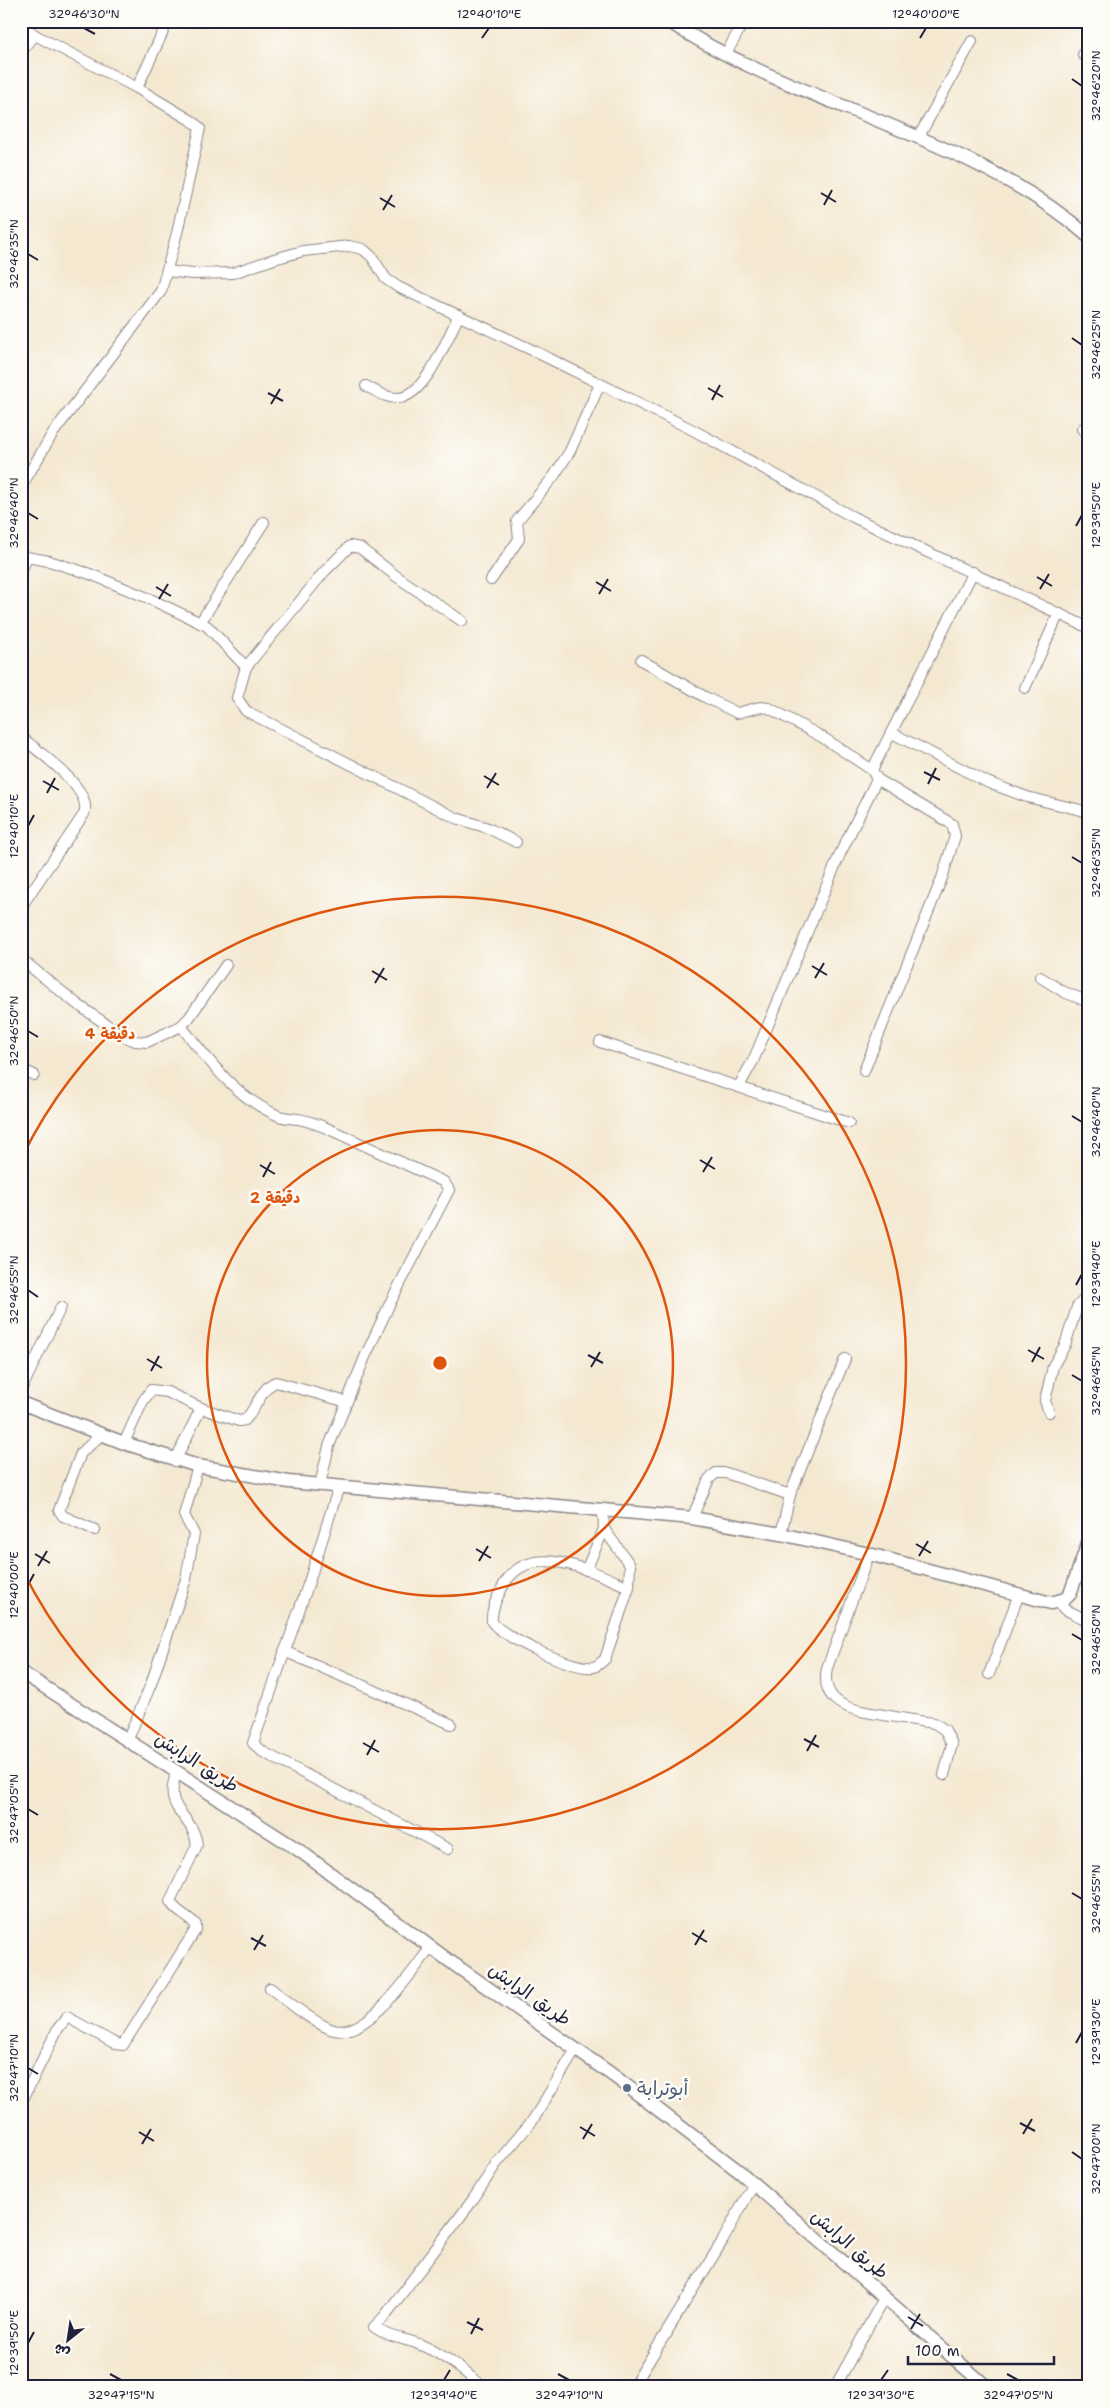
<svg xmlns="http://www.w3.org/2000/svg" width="1110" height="2408" font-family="'Shantell Sans','Playpen Sans Arabic',sans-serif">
<rect width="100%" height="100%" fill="#fdfcf7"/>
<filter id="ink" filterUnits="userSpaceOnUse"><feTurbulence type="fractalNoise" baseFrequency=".02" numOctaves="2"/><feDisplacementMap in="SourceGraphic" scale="10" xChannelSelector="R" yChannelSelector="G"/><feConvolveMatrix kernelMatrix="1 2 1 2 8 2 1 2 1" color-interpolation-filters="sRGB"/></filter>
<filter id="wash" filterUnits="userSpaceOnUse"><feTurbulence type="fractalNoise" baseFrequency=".0096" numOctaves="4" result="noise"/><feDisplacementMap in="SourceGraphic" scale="20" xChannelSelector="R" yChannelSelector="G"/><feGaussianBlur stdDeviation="1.12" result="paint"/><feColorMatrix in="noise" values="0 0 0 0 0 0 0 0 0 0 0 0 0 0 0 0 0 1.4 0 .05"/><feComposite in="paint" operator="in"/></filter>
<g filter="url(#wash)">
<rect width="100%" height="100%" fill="#f4e8d1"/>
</g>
<g filter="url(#ink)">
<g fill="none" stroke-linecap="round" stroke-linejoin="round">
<g stroke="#8b8586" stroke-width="12">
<g id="minor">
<polyline points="21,24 35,35 137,88 192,121 200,128 177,233 161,291 53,433 21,487"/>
<polyline points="21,52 35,35"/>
<polyline points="726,54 744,21"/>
<polyline points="1083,55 1089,43"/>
<polyline points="137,88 168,21"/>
<polyline points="918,138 972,41"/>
<polyline points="167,271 192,274 233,273 274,259 303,251 349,246 363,249 372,257 386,279 398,287 532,350 691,429 853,517 1089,628"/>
<path d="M366,386c10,5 21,13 33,12 27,-3 49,-61 60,-83"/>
<polyline points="1082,429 1089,434"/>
<polyline points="21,556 49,561 90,574 148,598 207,626 246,667 324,572 350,546 360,548 396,576 462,621"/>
<polyline points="21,573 27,557"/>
<polyline points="491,580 519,539 517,521 554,476 570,451 600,384"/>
<polyline points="200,623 264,522"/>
<polyline points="641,660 705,697 737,713 760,707 769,708 822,737 872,770 877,779"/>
<polyline points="246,667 237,698 246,711 456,818 488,828 516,842"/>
<polyline points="1025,688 1059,613"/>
<polyline points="892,733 989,783 1027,797 1089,812"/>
<path d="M21,737c17,14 73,53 63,77l-63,93"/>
<polyline points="872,770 973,572"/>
<polyline points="21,959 77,1004 123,1036 135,1041 147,1042 181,1026 189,1018 226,965"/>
<polyline points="1040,977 1064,992 1089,1002"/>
<path d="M181,1026c28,35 55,72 98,90 6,2 13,2 19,3 12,2 22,6 33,11l113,52 5,8 -58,111 -26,56 -36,89 -9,39"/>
<polyline points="600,1042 849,1123"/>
<polyline points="21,1069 34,1075"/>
<polyline points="739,1086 753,1061 840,854 877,779 952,824 955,836 942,878 864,1071"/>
<polyline points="21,1390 61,1307"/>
<polyline points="1049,1412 1045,1401 1053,1366 1065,1345 1077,1307 1089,1294"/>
<path d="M124,1443l19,-42 8,-11 16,2 34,16 38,13 6,-1c11,-10 16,-33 31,-38l71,20"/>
<polyline points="175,1461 201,1408"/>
<polyline points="339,1486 309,1582 253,1743 263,1752 448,1849"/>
<path d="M603,1510l1,19 26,36 -1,22 -24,72c-3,3 -7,7 -12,8 -19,3 -89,-29 -101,-45 -1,-12 4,-22 9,-32 25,-54 91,-18 128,-3"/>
<polyline points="692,1518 709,1479 716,1473 726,1473 790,1495 845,1359"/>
<polyline points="95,1530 63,1516 59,1510 81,1453 101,1435"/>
<polyline points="781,1534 790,1495"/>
<path d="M869,1554l-42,114c-8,39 30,43 57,47 17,3 33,6 50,8l11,7 7,14 -8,31"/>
<polyline points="586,1570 604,1529"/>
<polyline points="1058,1602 1064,1609 1089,1621"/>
<polyline points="284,1651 451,1724"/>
<polyline points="989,1674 1019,1594"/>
<polyline points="128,1739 151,1684 186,1579 194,1534 184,1515 198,1466"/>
<path d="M270,1988c15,11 47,38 64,42 34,9 79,-60 97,-83"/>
<path d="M21,2103l36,-73 10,-13 49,27 7,1 73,-116v-4c-7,-9 -21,-13 -26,-24l27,-56c-4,-33 -36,-32 -20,-74"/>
<path d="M482,2387c-20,-19 -43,-36 -69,-45 -16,-5 -24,-5 -39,-15l10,-10 88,-116 24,-37 37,-44 43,-71"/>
<polyline points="633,2387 723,2240 753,2185"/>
<polyline points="835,2387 884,2298"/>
</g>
</g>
<g stroke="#8b8586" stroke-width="15">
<g id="tertiary">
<path d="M668,21c130,86 304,113 421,216"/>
<polyline points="21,1403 124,1443 198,1466 289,1482 692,1518 781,1534 869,1554 1051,1603 1065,1599 1070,1594 1089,1540"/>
<polyline points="21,1672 300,1851 455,1965 614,2076 740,2172 987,2387"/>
</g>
</g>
<use href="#minor" stroke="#fff" stroke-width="10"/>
<use href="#tertiary" stroke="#fff" stroke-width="12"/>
</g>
</g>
<path fill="none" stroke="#22223b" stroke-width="2" d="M84,28l11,6M482,38l7,-10M920,38l6,-10M1072,79l10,7M821,193l15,9M380,198l15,9M824,205l8,-15M383,210l9,-15M28,254l10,6M1072,338l10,7M708,388l15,9M268,393l15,8M712,400l8,-15M271,404l9,-15M28,513l10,6M1076,526l6,-11M1037,577l15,9M596,582l15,9M156,587l15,9M1040,589l9,-15M599,594l9,-15M159,599l9,-15M924,772l16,8M484,776l15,9M43,781l16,9M928,784l8,-16M487,788l9,-15M47,793l8,-15M28,826l6,-11M1072,857l10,6M812,966l15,9M372,971l15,9M815,978l9,-15M375,983l9,-15M28,1031l10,6M1072,1116l10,6M700,1160l15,9M260,1165l15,9M703,1172l9,-15M263,1177l8,-15M1076,1285l6,-11M28,1290l10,7M1028,1350l16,9M588,1355l15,8M147,1359l15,9M1032,1362l8,-15M591,1367l9,-15M151,1371l8,-15M1072,1375l10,6M916,1544l15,9M476,1549l15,9M35,1554l15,9M919,1556l9,-15M479,1561l9,-15M38,1566l9,-15M28,1585l6,-11M1072,1634l10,6M804,1739l15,8M363,1743l16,9M807,1751l9,-16M367,1755l8,-15M28,1809l10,6M1072,1893l10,6M692,1933l15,9M251,1938l15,8M695,1945l9,-15M254,1950l9,-15M1076,2043l6,-11M28,2068l10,6M1020,2123l15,8M580,2127l15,9M139,2132l15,9M1023,2134l9,-15M583,2139l9,-15M142,2144l9,-15M1072,2152l10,7M908,2317l15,9M467,2322l16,8M911,2329l9,-15M471,2334l8,-16M28,2343l6,-11M110,2374l11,6M558,2374l11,6M1007,2374l11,6M444,2380l6,-10M881,2380l7,-10"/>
<g fill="none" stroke="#de560e" stroke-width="2.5">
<circle cx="440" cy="1363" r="233"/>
<path d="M23 1155A466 466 0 1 1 23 1571"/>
</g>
<circle fill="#5c6f8a" stroke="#fdfcf7" stroke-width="2" cx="627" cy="2088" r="5"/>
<g text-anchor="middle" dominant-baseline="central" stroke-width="5" stroke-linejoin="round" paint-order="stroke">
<g font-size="19" fill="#22223b" stroke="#fdfcf7">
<text transform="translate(197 1762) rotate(33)">طريق الرابش</text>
<text transform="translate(530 1994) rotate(35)">طريق الرابش</text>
<text transform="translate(850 2244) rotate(41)">طريق الرابش</text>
</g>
<g font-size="19" fill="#4e5e75" stroke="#fdfcf7" text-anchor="start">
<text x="637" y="2088">أبوترابة</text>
</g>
</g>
<circle cx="440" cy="1363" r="8" fill="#de560e" stroke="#fdfcf7" stroke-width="2.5"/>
<g font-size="15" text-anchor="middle" font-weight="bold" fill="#de560e" stroke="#fdfcf7" stroke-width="5" stroke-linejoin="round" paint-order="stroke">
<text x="110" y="1039">4 دقيقة</text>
<text x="275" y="1203">2 دقيقة</text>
</g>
<rect width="1110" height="2408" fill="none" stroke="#fdfcf7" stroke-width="55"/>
<g transform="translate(68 2340) rotate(210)" stroke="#fdfcf7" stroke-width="4" paint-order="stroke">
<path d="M0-4L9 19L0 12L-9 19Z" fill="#22223b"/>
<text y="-8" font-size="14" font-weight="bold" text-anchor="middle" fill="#22223b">ش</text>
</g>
<path d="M908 2356v8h146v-8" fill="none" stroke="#22223b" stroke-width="2.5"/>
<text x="915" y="2356" font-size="15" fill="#22223b" stroke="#fdfcf7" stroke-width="4" paint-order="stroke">100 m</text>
<rect x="28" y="28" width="1054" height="2352" fill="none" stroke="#22223b" stroke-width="2"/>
<g font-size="12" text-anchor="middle" fill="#22223b">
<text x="84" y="18">32°46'30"N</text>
<text x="489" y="18">12°40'10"E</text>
<text x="926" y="18">12°40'00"E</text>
<text transform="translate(1096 86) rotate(-90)" y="4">32°46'20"N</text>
<text transform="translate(14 254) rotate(-90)" y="4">32°46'35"N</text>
<text transform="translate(1096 345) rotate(-90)" y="4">32°46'25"N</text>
<text transform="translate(14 513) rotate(-90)" y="4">32°46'40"N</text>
<text transform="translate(1096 515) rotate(-90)" y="4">12°39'50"E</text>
<text transform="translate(14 826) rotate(-90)" y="4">12°40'10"E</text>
<text transform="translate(1096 863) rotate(-90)" y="4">32°46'35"N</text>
<text transform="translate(14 1031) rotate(-90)" y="4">32°46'50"N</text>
<text transform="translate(1096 1122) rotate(-90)" y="4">32°46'40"N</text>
<text transform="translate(1096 1274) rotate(-90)" y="4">12°39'40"E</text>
<text transform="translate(14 1290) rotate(-90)" y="4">32°46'55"N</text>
<text transform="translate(1096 1381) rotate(-90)" y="4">32°46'45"N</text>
<text transform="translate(14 1585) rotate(-90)" y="4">12°40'00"E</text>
<text transform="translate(1096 1640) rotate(-90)" y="4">32°46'50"N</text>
<text transform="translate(14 1809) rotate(-90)" y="4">32°47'05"N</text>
<text transform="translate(1096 1899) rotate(-90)" y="4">32°46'55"N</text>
<text transform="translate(1096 2032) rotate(-90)" y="4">12°39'30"E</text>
<text transform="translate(14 2068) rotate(-90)" y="4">32°47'10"N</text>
<text transform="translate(1096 2159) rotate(-90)" y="4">32°47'00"N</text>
<text transform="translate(14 2343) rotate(-90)" y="4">12°39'50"E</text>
<text x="121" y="2399">32°47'15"N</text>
<text x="444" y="2399">12°39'40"E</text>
<text x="569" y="2399">32°47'10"N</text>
<text x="881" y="2399">12°39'30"E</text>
<text x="1018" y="2399">32°47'05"N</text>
</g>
</svg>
